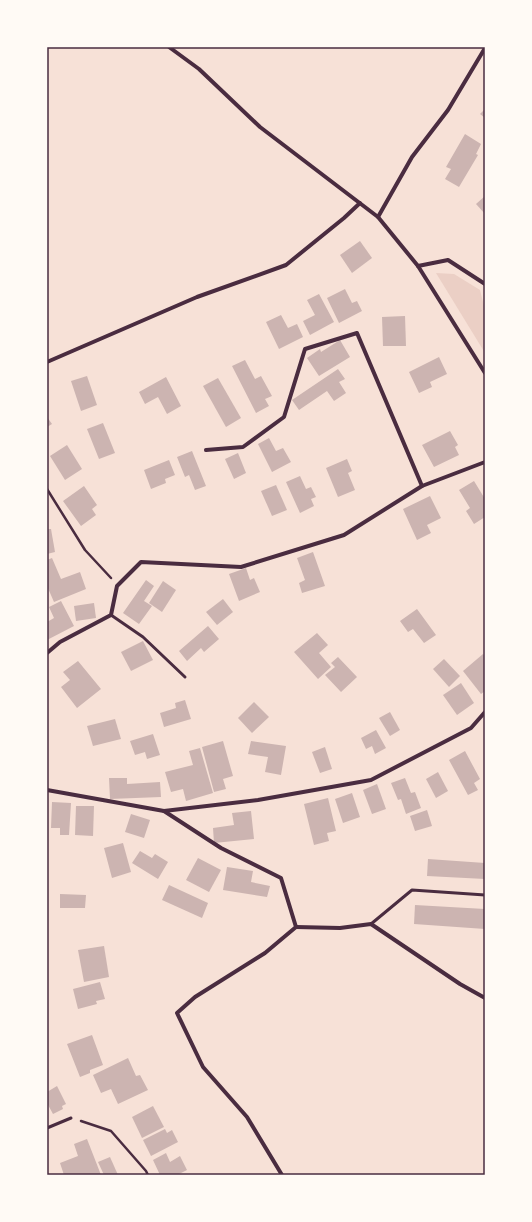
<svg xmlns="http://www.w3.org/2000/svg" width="532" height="1222" font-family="'DejaVu Sans',sans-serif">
<rect width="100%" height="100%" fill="#f7e1d7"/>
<polygon fill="#ebcfc5" points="436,273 454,274 480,290 485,310 485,353"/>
<g fill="#ccb4b1">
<polygon points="485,109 485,118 480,114"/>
<polygon points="465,134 481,144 476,154 478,155 459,187 445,179 451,169 446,167"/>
<polygon points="485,196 485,214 476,204"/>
<polygon points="360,241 372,258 352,273 340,255"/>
<polygon points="345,289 352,303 357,301 362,311 339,323 327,298"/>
<polygon points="319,294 334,322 310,335 303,321 315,315 307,300"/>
<polygon points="281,315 288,328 297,324 303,337 279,349 266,322"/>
<polygon points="405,316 406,346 383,346 382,317"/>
<polygon points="340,340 350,357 319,376 307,358 320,349 321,352"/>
<polygon points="439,357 447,374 430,382 432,387 419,393 409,372"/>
<polygon points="245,360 255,379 261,376 272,396 265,399 269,406 256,413 232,366"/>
<polygon points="338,369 345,379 339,382 346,393 334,401 327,391 299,410 292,400"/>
<polygon points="87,376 97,405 81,411 71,381"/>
<polygon points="166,377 181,406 167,414 158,397 145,404 139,392"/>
<polygon points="218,378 241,418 226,427 203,386"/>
<polygon points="47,417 52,424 47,427"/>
<polygon points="103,423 115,453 99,459 87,429"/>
<polygon points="450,431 458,445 455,447 459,455 434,467 422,445"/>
<polygon points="269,438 276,451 283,448 291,462 272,472 258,444"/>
<polygon points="67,445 82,469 65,480 50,456"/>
<polygon points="192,451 206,486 195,490 189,475 185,477 177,457"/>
<polygon points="238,453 246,473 234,479 225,459"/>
<polygon points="347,459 352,471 348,473 355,490 338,497 326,468"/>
<polygon points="169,460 175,475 165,479 166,483 151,489 144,470"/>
<polygon points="300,476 306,489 311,487 316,497 311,499 314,506 300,513 286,482"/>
<polygon points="474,481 485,499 485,517 474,524 466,511 470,508 459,490"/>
<polygon points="276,485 287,510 272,516 261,491"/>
<polygon points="84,486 97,505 92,509 96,515 81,526 63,501"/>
<polygon points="430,496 441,518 427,525 431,533 417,540 403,509"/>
<polygon points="47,529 51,529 55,552 47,554"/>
<polygon points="313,552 325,586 302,593 299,583 305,580 297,558"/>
<polygon points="52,558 61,579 80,572 86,589 54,602 47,586 47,560"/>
<polygon points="246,568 250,580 254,578 260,592 239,601 229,574"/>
<polygon points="146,580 154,586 144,601 152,606 139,624 123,613"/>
<polygon points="163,581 176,590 162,612 149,603"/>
<polygon points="223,599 233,612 217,625 206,612"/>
<polygon points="61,601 74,626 47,640 47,622 54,618 49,607"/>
<polygon points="94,603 96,618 76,621 74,606"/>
<polygon points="417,609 436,635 424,643 413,629 408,632 400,621"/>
<polygon points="208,626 219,639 204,652 201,648 187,661 179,651"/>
<polygon points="317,633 328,645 319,653 331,667 318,679 294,652"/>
<polygon points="143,641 153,660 131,671 121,652"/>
<polygon points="483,654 485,656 485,691 481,694 463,671"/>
<polygon points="338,657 357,677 341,692 325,675 335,667 331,663"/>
<polygon points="444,659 460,676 449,687 433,669"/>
<polygon points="78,661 101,689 77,708 61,687 70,680 63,672"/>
<polygon points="461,683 474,703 457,715 443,695"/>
<polygon points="185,700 191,719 164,727 160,713 176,708 175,703"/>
<polygon points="254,702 269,717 252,733 238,718"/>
<polygon points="390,712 400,730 390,736 379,718"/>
<polygon points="115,719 121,739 93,746 87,726"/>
<polygon points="376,730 386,748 375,754 372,746 366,749 361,738"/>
<polygon points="153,734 160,755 147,759 145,752 135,755 130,741"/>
<polygon points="223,741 233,776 223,779 226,789 214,792 202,747"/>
<polygon points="251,741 286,746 281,775 265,772 268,757 248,754"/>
<polygon points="325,747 332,769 320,773 312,752"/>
<polygon points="200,748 213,793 186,801 183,789 171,792 165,772 193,765 189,751"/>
<polygon points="465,751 480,779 474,783 478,790 468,795 449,760"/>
<polygon points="438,772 448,791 436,798 426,779"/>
<polygon points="109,778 127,778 127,784 160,782 161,797 110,799"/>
<polygon points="405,778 411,793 415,792 421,808 406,814 401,799 398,800 391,783"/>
<polygon points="377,784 386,809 372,814 363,790"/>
<polygon points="352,793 360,817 343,823 335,799"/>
<polygon points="328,798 336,831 327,833 329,841 314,845 304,804"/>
<polygon points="52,802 71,803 69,835 60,835 60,828 51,828"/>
<polygon points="76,806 94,806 93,836 75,835"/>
<polygon points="427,810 432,826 415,831 410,816"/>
<polygon points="251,811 254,839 214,843 213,828 234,825 232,813"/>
<polygon points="131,814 150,820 144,838 125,832"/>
<polygon points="123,843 131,872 112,878 104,848"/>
<polygon points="140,851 152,858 155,854 168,862 158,879 132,863"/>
<polygon points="198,858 221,870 209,892 186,880"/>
<polygon points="428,859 485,863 485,879 427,876"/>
<polygon points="227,867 253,871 251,882 270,886 267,897 223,890"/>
<polygon points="169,885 208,903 202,918 162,900"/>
<polygon points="60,894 86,895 85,908 60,908"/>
<polygon points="415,905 485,909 485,929 414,924"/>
<polygon points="104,946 109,977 84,982 78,950"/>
<polygon points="100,982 105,999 96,1001 97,1004 78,1009 73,989"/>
<polygon points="92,1035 103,1065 90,1070 90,1073 80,1077 67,1044"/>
<polygon points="128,1058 136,1076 140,1075 148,1090 118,1104 111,1089 101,1093 93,1075"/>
<polygon points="57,1086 66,1104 62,1106 63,1109 53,1114 47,1103 47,1092"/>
<polygon points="153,1106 164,1127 142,1138 132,1117"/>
<polygon points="165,1129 167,1133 172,1130 178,1142 151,1156 143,1140"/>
<polygon points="87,1139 101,1175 64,1175 60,1163 78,1156 74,1144"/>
<polygon points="166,1153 170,1162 180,1156 187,1170 177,1175 160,1175 153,1160"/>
<polygon points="110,1157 118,1175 104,1175 98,1162"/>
</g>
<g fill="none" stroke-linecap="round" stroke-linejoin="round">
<g stroke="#4a2c40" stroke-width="2.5">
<polyline points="47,489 85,550 111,578"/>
<polyline points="81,1121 111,1131 146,1171 148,1175"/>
</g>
<g stroke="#4a2c40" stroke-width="3">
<polyline points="111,615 143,637 185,677"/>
<polyline points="371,924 412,890 485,895"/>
<polyline points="47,1128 71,1118"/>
</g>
<g stroke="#4a2c40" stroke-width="4">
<polyline points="169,47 199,69 260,127 378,217 418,266 485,373"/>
<polyline points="378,217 412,157 448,110 485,48"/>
<polyline points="418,266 448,260 485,284"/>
<polyline points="47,362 197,297 286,265 344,218 360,203"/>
<polyline points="206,450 243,447 284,417 305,349 357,333 422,486"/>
<polyline points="47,653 60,642 111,615 117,586 141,562 241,567 344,535 422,486 485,462"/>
<polyline points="47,790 164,811 258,800 371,780 471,728 485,712"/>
<polyline points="164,811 221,848 281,878 296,927 265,953 195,997 177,1013 203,1067 247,1117 282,1175"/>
<polyline points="296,927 340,928 371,924 460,984 485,998"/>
</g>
</g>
<rect width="532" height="1222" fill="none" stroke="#fffaf5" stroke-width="96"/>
<rect x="48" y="48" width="436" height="1126" fill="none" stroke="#4a2c40" stroke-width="1.5"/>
</svg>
